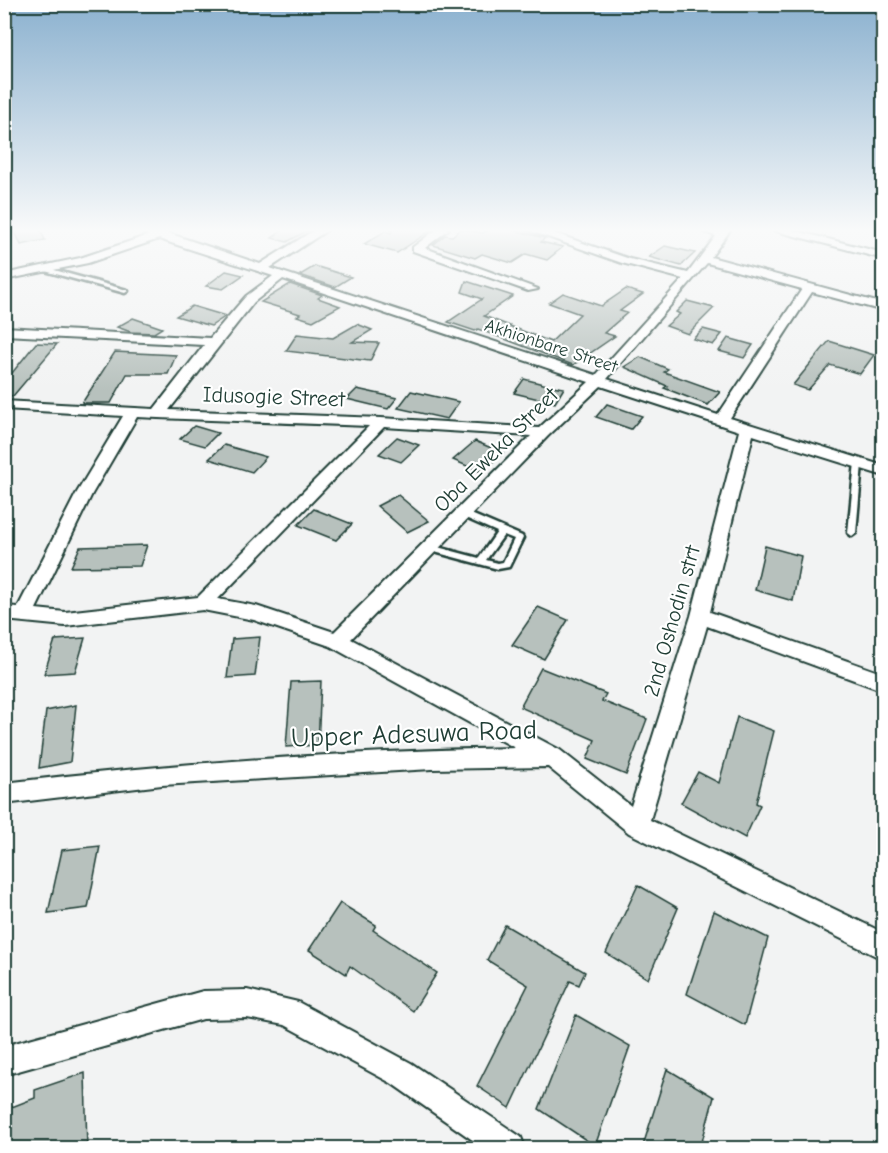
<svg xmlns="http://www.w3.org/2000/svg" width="888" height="1153" font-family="'Comic Neue',sans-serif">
<rect width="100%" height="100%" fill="#f2f3f3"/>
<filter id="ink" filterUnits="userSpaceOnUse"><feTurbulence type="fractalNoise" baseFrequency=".0167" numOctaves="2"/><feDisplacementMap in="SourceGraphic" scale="12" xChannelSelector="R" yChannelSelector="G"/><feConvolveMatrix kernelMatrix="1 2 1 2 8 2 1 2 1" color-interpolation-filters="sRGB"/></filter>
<g filter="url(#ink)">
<g fill="#b7c1bd" stroke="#1f3d34" stroke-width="1.5">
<polygon points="14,229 40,229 45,240 21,245"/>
<polygon points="284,229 310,229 287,242 272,238"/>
<polygon points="391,229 433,229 397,253 364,244 385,231 391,233"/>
<polygon points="461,229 483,233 490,229 509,229 545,238 541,242 563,247 547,260 526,254 512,263 482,254 475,258 433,245 445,235 452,236"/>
<polygon points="665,246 695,253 681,266 649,257"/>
<polygon points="315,266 351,277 335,287 300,275"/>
<polygon points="226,271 243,275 223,289 206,286"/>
<polygon points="466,281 513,296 484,316 551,342 580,314 549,303 563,293 601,306 626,289 643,294 620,311 627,313 604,333 615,336 573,365 478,329 475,331 448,322 482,299 462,292"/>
<polygon points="290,284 322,295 318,298 340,306 313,321 297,316 300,314 261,302"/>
<polygon points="687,301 714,308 688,334 666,326 680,314 676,312"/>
<polygon points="192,306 226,316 211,326 176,316"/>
<polygon points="133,318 162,328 154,333 131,332 117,327"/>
<polygon points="357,324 372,330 352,342 379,343 370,361 286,351 297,334 333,338"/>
<polygon points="703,329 722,334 713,345 693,339"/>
<polygon points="728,338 753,345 744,358 719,351"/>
<polygon points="829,341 874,355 860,374 830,365 808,390 793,385"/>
<polygon points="36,343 57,344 13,396 4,395 4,383"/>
<polygon points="115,352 176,355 168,374 127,374 111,403 82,403"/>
<polygon points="640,357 668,369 664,372 720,392 708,405 664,388 667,386 624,367"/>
<polygon points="524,379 547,385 564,388 555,403 514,393"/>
<polygon points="357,389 397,398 388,409 347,399"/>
<polygon points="411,391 459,402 447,419 398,408"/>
<polygon points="607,404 642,416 631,429 596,417"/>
<polygon points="194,426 218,433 205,446 180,439"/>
<polygon points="397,437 419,445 401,462 379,454"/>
<polygon points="475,441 503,453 481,472 453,460"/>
<polygon points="224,445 266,457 252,472 209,459"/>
<polygon points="398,495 429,521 407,532 377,506"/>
<polygon points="314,509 352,524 336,540 298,525"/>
<polygon points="147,545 140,566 71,567 80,547"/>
<polygon points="765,546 801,556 793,601 755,590"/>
<polygon points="538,607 568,620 544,659 512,645"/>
<polygon points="260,637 255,676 227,678 232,639"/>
<polygon points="85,638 75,672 44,674 55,640"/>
<polygon points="541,668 606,694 602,701 647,719 626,775 587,759 595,740 520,707"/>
<polygon points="321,681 318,745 286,747 291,682"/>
<polygon points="76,705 70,762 39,768 46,711"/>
<polygon points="737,717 774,731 756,803 760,805 745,838 681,803 698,772 719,783"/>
<polygon points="100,846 88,908 48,913 62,850"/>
<polygon points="638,885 678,908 648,979 606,953"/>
<polygon points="340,903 376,925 373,930 437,973 413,1011 350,966 346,974 309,950"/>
<polygon points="714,911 768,938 745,1025 687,994"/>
<polygon points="505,925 585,972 579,985 570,981 510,1108 477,1086 528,985 487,960"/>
<polygon points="576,1015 630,1046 595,1146 539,1109"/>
<polygon points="667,1069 714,1097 700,1149 642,1149"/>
<polygon points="85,1073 87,1149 4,1149 4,1110 35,1098 35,1090"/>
</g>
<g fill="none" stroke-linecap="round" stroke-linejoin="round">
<g stroke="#1f3d34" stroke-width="5">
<g id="service">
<polygon points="47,268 127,290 128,291 125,293 45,271 44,270"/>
<polygon points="855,462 861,462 862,464 856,533 852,536 848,533"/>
<path d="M464,511l58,25 1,2 -14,29 -11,2 -71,-19 -1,-2 1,-2 3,-1 49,13 18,-26 -36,-16 -1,-2 1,-2zM504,535l10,4 -11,23 -5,1 -12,-3z"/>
</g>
</g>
<g stroke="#1f3d34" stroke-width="4">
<g id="minor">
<path d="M134,229l31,3 95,32 56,-35h13l-59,39 326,107 87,-96 -61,-16 -97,-34h17l88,30 58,14 28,-37 -20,-7h35l-20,28 173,47v7l-72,-19 -82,126 154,48v10l-131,-41 -43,177 174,62v17l-177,-65 -57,194 234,113v27l-255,-127 -81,-66 -116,2 -270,16 -158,19v-21c170,-20 340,-32 511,-35l-185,-102 -76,-26 -51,-10 -138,16 -61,-6v-14l14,1 58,-113 47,-78 -119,-7v-8l150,8 50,-64 -200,-10v-8l206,11 36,-42 27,-20 -114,-37 -71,24 -84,17v-6l76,-16 69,-23zM707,263l95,26 -84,126 -111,-36zM283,279l38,13 268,90 -50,46 -158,-10 -212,-8 85,-108zM601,386l138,45 -48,185 -60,190 -71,-56 -209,-111 197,-203zM137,417l21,1 211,8 -171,171 -133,15 -29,-3 56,-115zM384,427l147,9 -197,196 -78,-26 -38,-7z"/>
<polygon points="437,229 449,229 425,248 538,289 528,291 413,251 413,247"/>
<polygon points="768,229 788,229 884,253 884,259"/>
<polygon points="247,990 298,1002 411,1063 521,1137 525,1148 484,1148 391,1083 284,1025 247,1018 203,1019 4,1075 4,1046 203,991"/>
</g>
</g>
<use href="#service" fill="#fff" fill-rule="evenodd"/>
<use href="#minor" fill="#fff" fill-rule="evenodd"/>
</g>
</g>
<linearGradient id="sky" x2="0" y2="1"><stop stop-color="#8bb1cf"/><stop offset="0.59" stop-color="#f9fafa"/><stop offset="1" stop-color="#f9fafa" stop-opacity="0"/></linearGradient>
<rect width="888" height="391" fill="url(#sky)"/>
<g text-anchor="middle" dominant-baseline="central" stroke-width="4.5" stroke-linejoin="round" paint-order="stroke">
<g font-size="18" fill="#1f3d34" stroke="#fff">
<text transform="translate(551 346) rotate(18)">Akhionbare Street</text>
</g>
<g font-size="22" fill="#1f3d34" stroke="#fff">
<text transform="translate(274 397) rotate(2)">Idusogie Street</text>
<text transform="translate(496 450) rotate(-45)">Oba Eweka Street</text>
<text transform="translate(672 621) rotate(-74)">2nd Oshodin strt</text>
</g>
<g font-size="27" fill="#1f3d34" stroke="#fff">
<text transform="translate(414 734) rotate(-2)">Upper Adesuwa Road</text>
</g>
</g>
<rect width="888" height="1153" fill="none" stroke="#fff" stroke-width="24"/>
<rect x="12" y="12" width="864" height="1129" fill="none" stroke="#1f3d34" stroke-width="2" filter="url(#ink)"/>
</svg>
